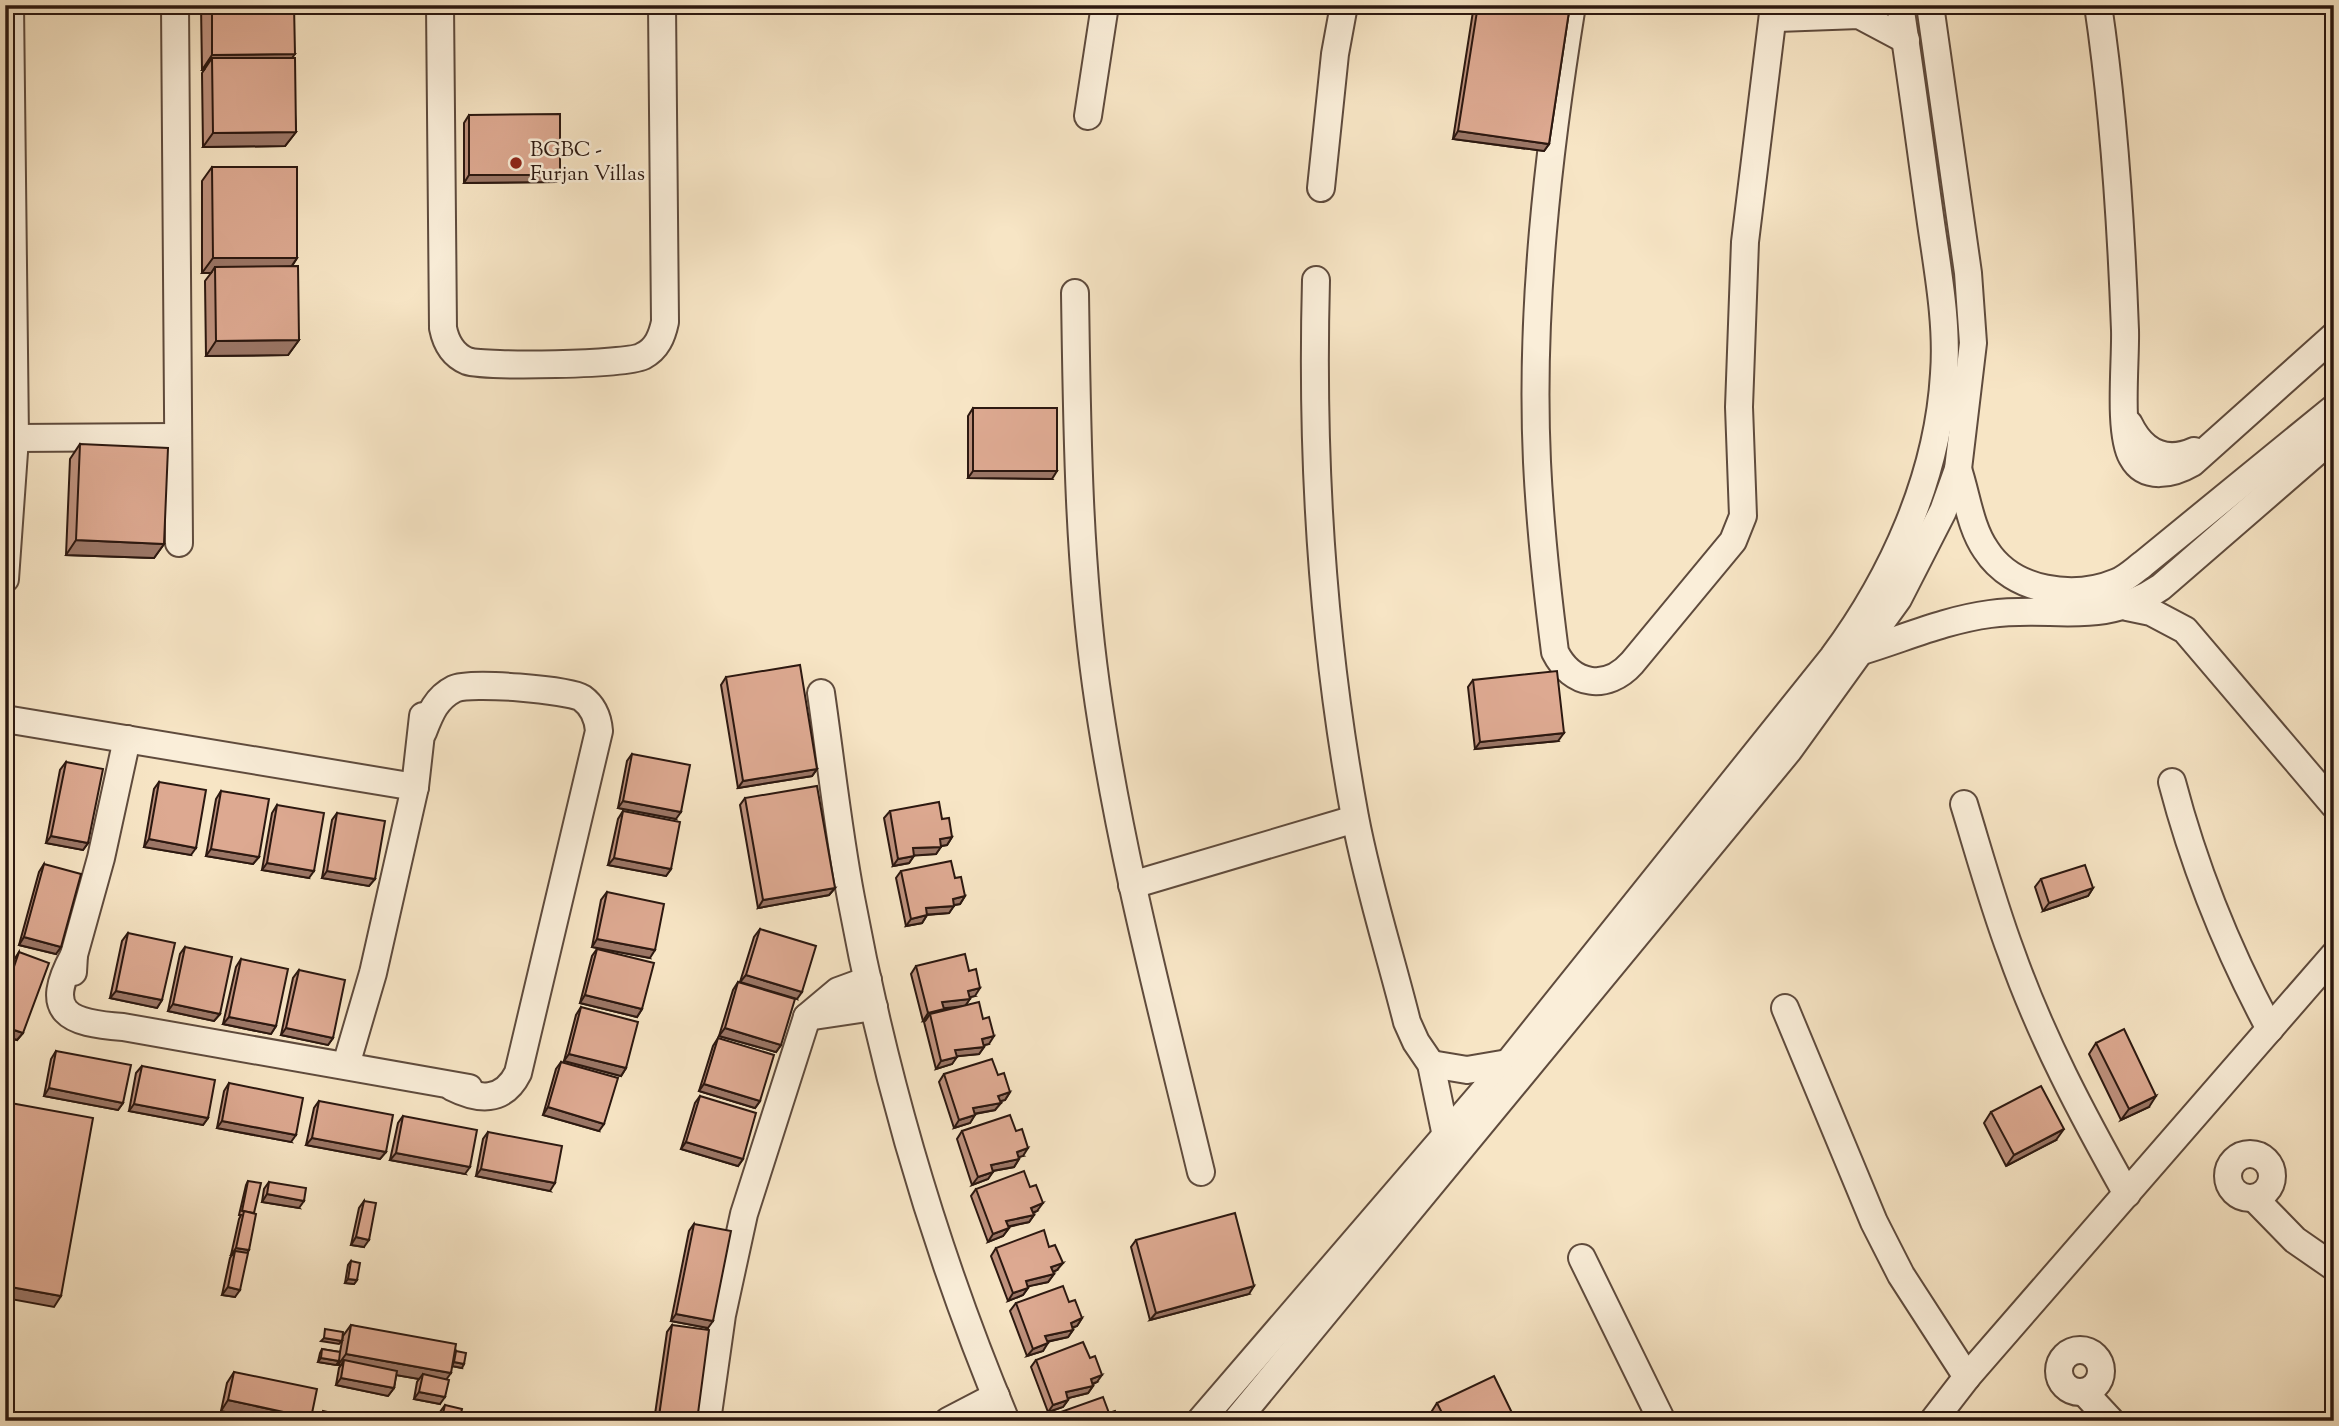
<svg xmlns="http://www.w3.org/2000/svg" width="2339" height="1426" font-family="'Sorts Mill Goudy',serif">
<rect width="100%" height="100%" fill="#f7e5c5"/>
<filter id="stains"><feTurbulence type="fractalNoise" baseFrequency=".00286" numOctaves="4"/><feColorMatrix values="0 0 0 0 .2 0 0 0 0 .09 0 0 0 0 .02 0 0 0 .5 -.17"/></filter>
<radialGradient id="worn" r=".72"><stop offset=".6" stop-color="#630" stop-opacity="0"/><stop offset="1" stop-color="#630" stop-opacity=".3"/></radialGradient>
<g fill="none" stroke-linecap="round" stroke-linejoin="round">
<g stroke="#5f4b3d" stroke-width="30">
<g id="minor">
<polyline points="175,5 179,543"/>
<path d="M440,5l3,323c3,15 10,27 24,33 17,6 161,4 176,-5 14,-7 19,-20 22,-34l-3,-317"/>
<path d="M1572,5c-24,149 -42,305 -35,457 3,63 10,128 18,190 17,34 52,39 77,11l101,-122 10,-25 -4,-109 6,-165 29,-237"/>
<path d="M2098,5c16,107 23,217 27,325 1,31 -7,102 7,127 13,24 41,17 60,6l142,-127"/>
<polyline points="1775,18 1859,15 1906,40"/>
<polyline points="1088,116 1105,5"/>
<polyline points="1321,188 1335,54 1344,5"/>
<path d="M1316,280c-5,181 6,359 39,537 13,69 35,137 52,205l9,20 15,22 15,72"/>
<path d="M1075,293c2,131 3,262 21,392 23,165 66,325 105,487"/>
<path d="M2129,424c13,27 36,40 65,27"/>
<polyline points="15,438 177,437"/>
<path d="M1958,469c9,27 12,58 28,81 27,42 88,50 131,32 10,-4 18,-12 26,-18l191,-156"/>
<polyline points="5,579 15,438 10,5"/>
<polyline points="2127,607 2151,612 2185,630 2334,805"/>
<path d="M1862,651c43,-13 83,-31 128,-37 65,-9 110,14 171,-27l173,-150"/>
<path d="M821,693c10,69 17,137 30,205 33,178 85,356 155,523"/>
<polyline points="5,719 415,787"/>
<path d="M423,732c7,-18 13,-34 31,-43 16,-8 115,1 128,9 11,8 16,20 17,33l-81,342c-15,30 -40,27 -66,14"/>
<path d="M2172,782c23,88 55,167 98,247"/>
<path d="M1964,804c15,49 29,100 47,148 30,85 72,164 116,242"/>
<polyline points="1132,885 1355,819"/>
<path d="M74,955c-32,58 -6,68 49,72l346,61"/>
<polyline points="73,972 74,955 101,858 127,739"/>
<polyline points="1785,1008 1874,1222 1901,1275 1967,1377"/>
<polyline points="807,1017 874,1007"/>
<polyline points="1431,1064 1467,1070 1508,1063"/>
<polyline points="346,1065 373,973 415,787 423,716"/>
<circle cx="2250" cy="1176" r="22"/>
<polyline points="2254,1198 2295,1240 2334,1267"/>
<polyline points="1582,1258 1662,1421"/>
<circle cx="2080" cy="1371" r="21"/>
<polyline points="2084,1392 2111,1421"/>
<polyline points="707,1421 722,1315 744,1214 807,1017 838,991 868,980"/>
<polyline points="948,1421 996,1396"/>
<path d="M1200,1421l308,-358 325,-406c60,-81 105,-181 111,-283 4,-52 -7,-107 -14,-158 -10,-71 -19,-141 -30,-211"/>
<polyline points="1236,1421 1789,750 1898,599 1943,511 1958,469 1973,343 1968,273 1930,5"/>
<polyline points="1933,1421 1967,1377 2334,955"/>
</g>
</g>
<use href="#minor" stroke="#faeed9" stroke-width="26"/>
</g>
<g fill="#be917d" stroke="#2c1810" stroke-width="2" fill-rule="evenodd">
<polygon points="201,5 294,5 292,58 296,132 285,146 203,147 202,73 204,70 202,70"/>
<polygon points="1474,5 1570,5 1549,144 1544,151 1453,139"/>
<polygon points="469,115 555,182 464,183 464,123"/>
<polygon points="212,167 297,258 292,266 299,340 288,355 206,356 205,281 211,273 202,273 202,181"/>
<polygon points="973,408 1052,479 968,478 968,416"/>
<polygon points="80,444 164,544 154,558 66,555 70,459"/>
<polygon points="726,677 817,769 812,776 738,788 721,685"/>
<polygon points="1473,680 1558,741 1475,749 1468,687"/>
<polygon points="632,754 676,819 618,808 627,761"/>
<polygon points="66,762 88,843 83,850 46,843 60,770"/>
<polygon points="159,782 191,855 144,847 154,789"/>
<polygon points="221,791 259,857 253,864 206,856 216,799"/>
<polygon points="745,798 835,888 829,895 758,908 740,805"/>
<polygon points="277,805 309,878 262,870 272,813"/>
<polygon points="623,811 671,869 666,876 608,865 618,819"/>
<polygon points="890,811 942,819 952,837 947,845 941,846 936,854 914,855 909,863 893,866 884,818"/>
<polygon points="337,813 375,879 369,886 322,878 332,820"/>
<polygon points="44,864 56,954 19,945 39,872"/>
<polygon points="901,871 955,878 965,896 960,904 954,905 949,913 927,915 922,923 906,926 896,878"/>
<polygon points="2041,879 2093,888 2088,896 2043,911 2035,887"/>
<polygon points="607,892 650,958 592,947 601,900"/>
<polygon points="760,929 797,999 740,982 754,937"/>
<polygon points="128,933 162,1000 157,1008 110,998 122,941"/>
<polygon points="185,947 220,1014 214,1021 168,1011 180,954"/>
<polygon points="597,949 642,1009 637,1017 580,1003 592,956"/>
<polygon points="19,952 23,1033 17,1040 5,1036 5,985 14,960"/>
<polygon points="241,959 276,1026 271,1034 223,1024 236,967"/>
<path d="M916,966l59,30 -5,1 -4,8 23,39 -5,1v2l-5,7 -22,2 -5,8 -16,5 -12,-47 2,-2 -3,1 -12,-47zM960,1007l-18,4 2,-2z"/>
<polygon points="299,970 333,1038 328,1045 281,1035 293,978"/>
<polygon points="738,982 781,1045 776,1052 719,1036 733,990"/>
<polygon points="581,1007 626,1068 621,1076 564,1061 576,1015"/>
<polygon points="718,1038 760,1101 755,1108 699,1091 713,1046"/>
<polygon points="2096,1043 2149,1107 2121,1120 2089,1054"/>
<polygon points="56,1051 123,1103 118,1110 44,1096 51,1059"/>
<polygon points="561,1062 599,1131 543,1115 556,1069"/>
<polygon points="142,1066 208,1118 203,1125 129,1111 136,1073"/>
<polygon points="944,1074 998,1075 1010,1092 1005,1100 1000,1101 995,1110 975,1114 970,1123 954,1128 939,1082"/>
<polygon points="229,1083 291,1142 217,1128 224,1091"/>
<polygon points="700,1096 743,1159 738,1166 681,1149 695,1103"/>
<polygon points="319,1101 386,1152 380,1159 306,1145 314,1108"/>
<polygon points="1991,1112 2056,1140 2006,1166 1984,1123"/>
<polygon points="403,1116 465,1174 390,1160 398,1123"/>
<polygon points="962,1131 1023,1156 1018,1157 1019,1159 1014,1167 993,1171 988,1179 972,1185 957,1139"/>
<polygon points="488,1132 550,1191 476,1176 483,1139"/>
<polygon points="248,1181 247,1253 235,1297 222,1295 230,1258 232,1255 231,1255 239,1219 241,1215 239,1215 246,1185"/>
<polygon points="269,1182 299,1208 262,1202 264,1189"/>
<polygon points="976,1189 1037,1211 1033,1213 1034,1215 1029,1222 1008,1227 1009,1228 1003,1236 988,1242 971,1196"/>
<polygon points="364,1201 364,1247 351,1245 359,1208"/>
<polygon points="694,1224 708,1328 671,1321 689,1231"/>
<polygon points="1136,1240 1249,1294 1150,1320 1131,1247"/>
<polygon points="996,1248 1057,1270 1053,1272 1054,1274 1048,1282 1028,1286 1028,1288 1023,1295 1008,1301 991,1256"/>
<polygon points="351,1261 357,1280 354,1284 345,1283 348,1265"/>
<polygon points="1069,1302 1082,1318 1077,1326 1072,1328 1073,1330 1068,1337 1047,1342 1043,1351 1027,1356 1010,1311 1016,1303"/>
<polygon points="351,1325 454,1355 456,1351 462,1368 452,1366 446,1379 440,1404 414,1399 417,1382 419,1379 396,1375 394,1388 388,1396 336,1385 339,1368 341,1365 338,1365 338,1362 336,1365 318,1362 320,1353 322,1349 340,1352 343,1336"/>
<polygon points="672,1325 697,1421 654,1421 667,1332"/>
<polygon points="1036,1360 1097,1382 1093,1384 1093,1386 1088,1393 1068,1398 1068,1400 1063,1407 1048,1412 1031,1367"/>
<polygon points="234,1372 311,1418 309,1421 264,1421 221,1411 227,1383"/>
<polygon points="1437,1403 1513,1421 1433,1421 1430,1414"/>
<polygon points="445,1405 459,1421 438,1421 440,1412"/>
<polygon points="1109,1413 1119,1421 1051,1421 1055,1414"/>
</g>
<g fill="#9b7666" stroke="#2c1810" stroke-width="2">
<polygon points="1425,5 1465,5 1460,12"/>
<polygon points="295,54 284,69 212,58 204,70 202,70 212,55"/>
<polygon points="1458,131 1549,144 1544,151 1453,139"/>
<polygon points="296,132 285,146 203,147 213,133"/>
<polygon points="469,175 560,175 555,182 464,183"/>
<polygon points="213,258 297,258 287,273 215,267 211,273 202,273"/>
<polygon points="299,340 288,355 206,356 216,341"/>
<polygon points="973,471 1057,471 1052,479 968,478"/>
<polygon points="76,540 164,544 154,558 66,555"/>
<polygon points="1564,733 1558,741 1475,749 1480,742"/>
<polygon points="817,769 812,776 738,788 743,781"/>
<polygon points="623,801 681,812 676,819 618,808"/>
<polygon points="51,836 88,843 83,850 46,843"/>
<polygon points="952,837 947,845 935,847 940,839"/>
<polygon points="149,839 196,848 191,855 144,847"/>
<polygon points="941,847 936,854 908,856 913,848"/>
<polygon points="211,849 259,857 253,864 206,856"/>
<polygon points="914,856 909,863 893,866 898,859"/>
<polygon points="614,858 671,869 666,876 608,865"/>
<polygon points="267,863 314,871 309,878 262,870"/>
<polygon points="327,871 375,879 369,886 322,878"/>
<polygon points="835,888 829,895 758,908 763,900"/>
<polygon points="2093,888 2088,896 2043,911 2049,903"/>
<polygon points="965,896 960,904 948,906 953,899"/>
<polygon points="954,906 949,913 921,915 926,908"/>
<polygon points="927,915 922,923 906,926 911,919"/>
<polygon points="24,937 61,947 56,954 19,945"/>
<polygon points="597,939 655,950 650,958 592,947"/>
<polygon points="746,975 802,992 797,999 740,982"/>
<polygon points="980,988 975,996 963,999 968,991"/>
<polygon points="116,991 162,1000 157,1008 110,998"/>
<polygon points="585,995 642,1009 637,1017 580,1003"/>
<polygon points="970,999 965,1006 937,1009 942,1002"/>
<polygon points="173,1004 220,1014 214,1021 168,1011"/>
<polygon points="944,1009 939,1017 930,1014 926,1020 923,1021 928,1013"/>
<polygon points="229,1017 276,1026 271,1034 223,1024"/>
<polygon points="5,1027 23,1033 17,1040 5,1036"/>
<polygon points="286,1028 333,1038 328,1045 281,1035"/>
<polygon points="725,1028 781,1045 776,1052 719,1036"/>
<polygon points="994,1036 989,1044 977,1047 982,1039"/>
<polygon points="984,1047 979,1054 950,1057 955,1050"/>
<polygon points="569,1054 626,1068 621,1076 564,1061"/>
<polygon points="957,1057 952,1064 936,1069 941,1061"/>
<polygon points="704,1084 760,1101 755,1108 699,1091"/>
<polygon points="49,1088 123,1103 118,1110 44,1096"/>
<polygon points="1010,1092 1005,1100 993,1103 998,1096"/>
<polygon points="2156,1096 2149,1107 2121,1120 2129,1109"/>
<polygon points="1001,1103 995,1110 967,1115 973,1108"/>
<polygon points="134,1104 208,1118 203,1125 129,1111"/>
<polygon points="548,1107 604,1124 599,1131 543,1115"/>
<polygon points="975,1115 970,1123 954,1128 959,1120"/>
<polygon points="222,1121 296,1135 291,1142 217,1128"/>
<polygon points="2064,1129 2056,1140 2006,1166 2014,1155"/>
<polygon points="312,1138 386,1152 380,1159 306,1145"/>
<polygon points="686,1142 743,1159 738,1166 681,1149"/>
<polygon points="1028,1148 1023,1156 1011,1159 1017,1152"/>
<polygon points="396,1153 470,1167 465,1174 390,1160"/>
<polygon points="1019,1159 1014,1167 986,1172 991,1165"/>
<polygon points="481,1169 555,1183 550,1191 476,1176"/>
<polygon points="993,1172 988,1179 972,1185 978,1177"/>
<polygon points="267,1194 304,1201 299,1208 262,1202"/>
<polygon points="1043,1203 1037,1211 1026,1215 1031,1208"/>
<polygon points="1034,1215 1029,1222 1001,1228 1006,1221"/>
<polygon points="1009,1228 1003,1236 988,1242 993,1234"/>
<polygon points="356,1237 369,1240 364,1247 351,1245"/>
<polygon points="236,1248 249,1250 244,1258 235,1251 232,1255 231,1255"/>
<polygon points="1063,1263 1057,1270 1046,1275 1051,1267"/>
<polygon points="1054,1274 1048,1282 1021,1288 1026,1281"/>
<polygon points="348,1279 357,1280 354,1284 345,1283"/>
<polygon points="5,1286 61,1296 54,1307 5,1298"/>
<polygon points="1254,1286 1249,1294 1150,1320 1156,1313"/>
<polygon points="228,1287 240,1290 235,1297 222,1295"/>
<polygon points="1028,1288 1023,1295 1008,1301 1013,1293"/>
<polygon points="676,1314 713,1321 708,1328 671,1321"/>
<polygon points="1082,1318 1077,1326 1065,1330 1071,1323"/>
<polygon points="1073,1330 1068,1337 1040,1343 1045,1336"/>
<polygon points="324,1338 342,1341 339,1344 321,1341"/>
<polygon points="1048,1343 1043,1351 1027,1356 1033,1349"/>
<polygon points="346,1354 451,1373 443,1384 423,1374 419,1379 343,1366 344,1360 341,1365 338,1365"/>
<polygon points="321,1358 339,1361 336,1365 318,1362"/>
<polygon points="454,1362 464,1364 462,1368 452,1366"/>
<polygon points="1102,1375 1097,1382 1086,1386 1091,1379"/>
<polygon points="341,1378 394,1388 388,1396 336,1385"/>
<polygon points="1093,1386 1088,1393 1061,1400 1066,1392"/>
<polygon points="419,1392 445,1397 440,1404 414,1399"/>
<polygon points="228,1400 311,1418 309,1421 264,1421 221,1411"/>
<polygon points="1068,1400 1063,1407 1048,1412 1053,1405"/>
<polygon points="659,1416 697,1421 656,1421"/>
</g>
<g fill="#dda991" stroke="#2c1810" stroke-width="2">
<polygon points="212,5 294,5 295,54 212,55"/>
<polygon points="1478,5 1570,5 1549,144 1458,131"/>
<polygon points="212,58 295,58 296,132 213,133"/>
<polygon points="560,114 560,175 469,175 469,115"/>
<polygon points="212,167 297,167 297,258 213,258"/>
<polygon points="298,266 299,340 216,341 215,267"/>
<rect x="973" y="408" width="84" height="63"/>
<polygon points="80,444 168,448 164,544 76,540"/>
<polygon points="800,665 817,769 743,781 726,677"/>
<polygon points="1557,671 1564,733 1480,742 1473,680"/>
<polygon points="632,754 690,765 681,812 623,801"/>
<polygon points="66,762 103,769 88,843 51,836"/>
<polygon points="159,782 206,790 196,848 149,839"/>
<polygon points="817,786 835,888 763,900 745,798"/>
<polygon points="221,791 269,799 259,857 211,849"/>
<polygon points="939,802 942,819 949,818 952,837 940,839 941,847 913,848 914,856 898,859 890,811"/>
<polygon points="277,805 324,813 314,871 267,863"/>
<polygon points="623,811 680,822 671,869 614,858"/>
<polygon points="337,813 385,821 375,879 327,871"/>
<polygon points="951,861 955,878 961,877 965,896 953,899 954,906 926,908 927,915 911,919 901,871"/>
<polygon points="44,864 81,874 61,947 24,937"/>
<polygon points="2085,865 2093,888 2049,903 2041,879"/>
<polygon points="607,892 664,904 655,950 597,939"/>
<polygon points="760,929 816,946 802,992 746,975"/>
<polygon points="128,933 175,943 162,1000 116,991"/>
<polygon points="185,947 232,957 220,1014 173,1004"/>
<polygon points="597,949 654,963 642,1009 585,995"/>
<polygon points="19,952 49,963 23,1033 5,1027 5,993"/>
<polygon points="965,954 969,971 976,969 980,988 968,991 970,999 942,1002 944,1009 928,1013 916,966"/>
<polygon points="241,959 288,969 276,1026 229,1017"/>
<polygon points="299,970 345,980 333,1038 286,1028"/>
<polygon points="738,982 795,999 781,1045 725,1028"/>
<polygon points="979,1002 983,1019 989,1017 994,1036 982,1039 984,1047 955,1050 957,1057 941,1061 930,1014"/>
<polygon points="581,1007 638,1022 626,1068 569,1054"/>
<polygon points="2124,1029 2156,1096 2129,1109 2096,1043"/>
<polygon points="718,1038 774,1055 760,1101 704,1084"/>
<polygon points="56,1051 131,1065 123,1103 49,1088"/>
<polygon points="992,1059 998,1075 1004,1073 1010,1092 998,1096 1001,1103 973,1108 975,1115 959,1120 944,1074"/>
<polygon points="561,1062 618,1078 604,1124 548,1107"/>
<polygon points="142,1066 215,1080 208,1118 134,1104"/>
<polygon points="229,1083 303,1098 296,1135 222,1121"/>
<polygon points="2041,1086 2064,1129 2014,1155 1991,1112"/>
<polygon points="700,1096 756,1113 743,1159 686,1142"/>
<polygon points="319,1101 393,1115 386,1152 312,1138"/>
<polygon points="5,1102 93,1118 61,1296 5,1286"/>
<polygon points="1010,1115 1016,1131 1022,1129 1028,1148 1017,1152 1019,1159 991,1165 993,1172 978,1177 962,1131"/>
<polygon points="403,1116 477,1130 470,1167 396,1153"/>
<polygon points="488,1132 562,1146 555,1183 481,1169"/>
<polygon points="1024,1171 1030,1187 1036,1185 1043,1203 1031,1208 1034,1215 1006,1221 1009,1228 993,1234 976,1189"/>
<polygon points="248,1181 261,1183 254,1213 242,1211"/>
<polygon points="269,1182 306,1188 304,1201 267,1194"/>
<polygon points="364,1201 376,1203 369,1240 356,1237"/>
<polygon points="244,1211 256,1214 249,1250 236,1248"/>
<polygon points="1235,1213 1254,1286 1156,1313 1136,1240"/>
<polygon points="694,1224 731,1231 713,1321 676,1314"/>
<polygon points="1044,1230 1049,1247 1055,1245 1063,1263 1051,1267 1054,1274 1026,1281 1028,1288 1013,1293 996,1248"/>
<polygon points="235,1251 248,1253 240,1290 228,1287"/>
<polygon points="351,1261 360,1263 357,1280 348,1279"/>
<polygon points="1063,1286 1069,1302 1075,1300 1082,1318 1071,1323 1073,1330 1045,1336 1048,1343 1033,1349 1016,1303"/>
<polygon points="351,1325 456,1344 451,1373 346,1354"/>
<polygon points="672,1325 709,1330 697,1421 659,1416"/>
<polygon points="325,1329 343,1332 342,1341 324,1338"/>
<polygon points="1083,1342 1090,1358 1095,1356 1102,1375 1091,1379 1093,1386 1066,1392 1068,1400 1053,1405 1036,1360"/>
<polygon points="322,1349 340,1352 339,1361 321,1358"/>
<polygon points="456,1351 466,1353 464,1364 454,1362"/>
<polygon points="344,1360 397,1371 394,1388 341,1378"/>
<polygon points="234,1372 317,1389 311,1418 228,1400"/>
<polygon points="423,1374 449,1380 445,1397 419,1392"/>
<polygon points="1494,1376 1515,1419 1510,1421 1446,1421 1437,1403"/>
<polygon points="1103,1397 1109,1413 1115,1411 1119,1421 1058,1421 1055,1414"/>
<polygon points="445,1405 462,1409 459,1421 441,1421"/>
<polygon points="323,1411 341,1415 340,1421 320,1421"/>
</g>
<circle fill="#8f2418" stroke="#faeed9" stroke-width="2.5" cx="516" cy="163" r="7"/>
<g text-anchor="middle" dominant-baseline="central" stroke-width="5" stroke-linejoin="round" paint-order="stroke">
<g font-size="21" fill="#2c1810" stroke="#faeed9" text-anchor="start">
<text x="530" y="151">BGBC -<tspan x="530" dy="24">Furjan Villas</tspan></text>
</g>
</g>
<rect width="2339" height="1426" fill="none" stroke="#f7e5c5" stroke-width="28"/>
<rect x="7" y="7" width="2325" height="1412" fill="none" stroke="#2c1810" stroke-width="3.5"/>
<rect x="14" y="14" width="2311" height="1398" fill="none" stroke="#2c1810" stroke-width="2"/>
<rect width="100%" height="100%" filter="url(#stains)"/>
<rect width="100%" height="100%" fill="url(#worn)"/>
</svg>
